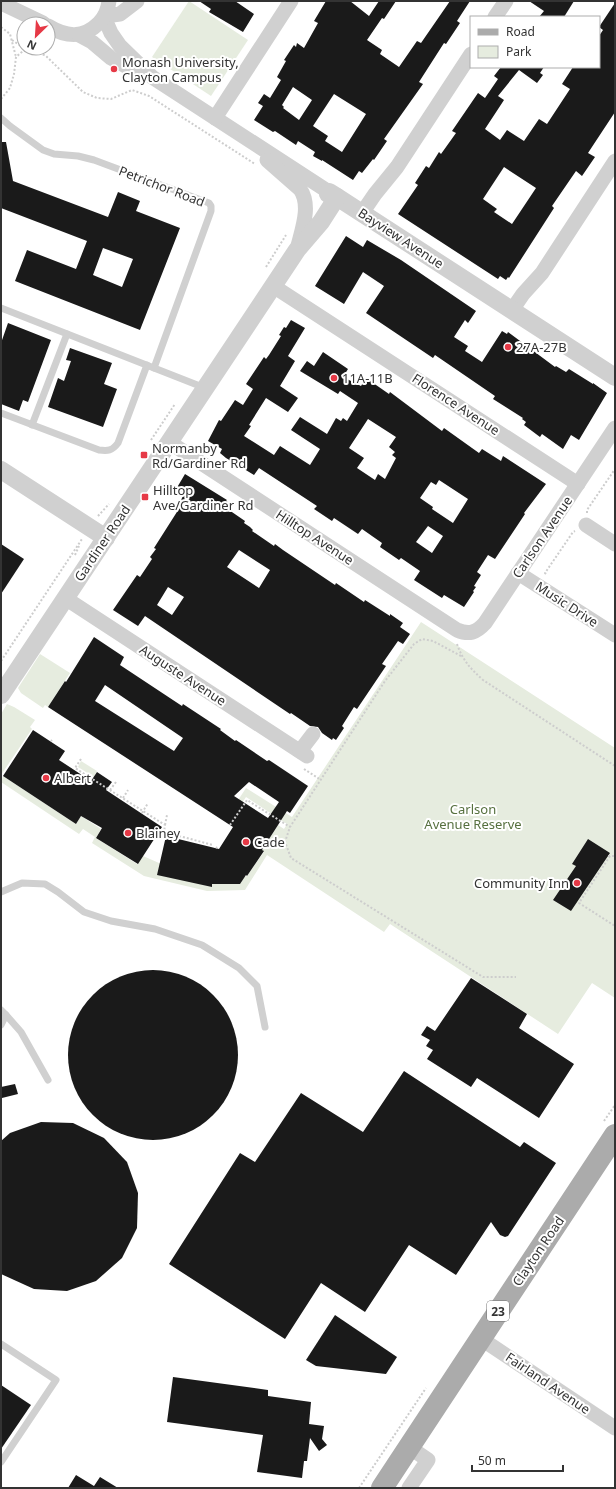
<svg xmlns="http://www.w3.org/2000/svg" width="616" height="1489" font-family="'Noto Sans',sans-serif">
<rect width="100%" height="100%" fill="#fff"/>
<g fill="#e6ecdf">
<polygon points="189,1 248,40 211,96 152,57"/>
<polygon points="421,622 615,748 615,998 592,983 558,1034 390,924 384,932 267,855 245,890 207,891 144,876 92,843 95,837 83,829 79,834 1,782 3,776 76,824 81,816 101,829 96,838 137,864 143,856 212,886 212,884 247,876 264,852 262,850 278,825 284,829 287,824 246,797 233,817 229,814 246,788 292,817"/>
<polygon points="40,654 70,673 48,707 45,705 43,708 21,693 18,688"/>
<polygon points="7,704 14,707 35,720 30,727 32,729 1,775 1,714"/>
<polygon points="81,761 97,771 94,777 78,767"/>
</g>
<g fill="#1a1a1a" fill-rule="evenodd">
<polygon points="199,1 235,1 254,14 243,32 209,12 211,9"/>
<path d="M326,1h24l19,15 10,-15h17l-12,18 -2,-1 -15,22 15,10 -2,4 19,13 18,-26 4,2 29,-42h20l-13,20 3,2 -14,21 -2,-1 -25,39 4,2 -39,55 3,2 -13,19 -1,-1 -11,14 -3,-2 -6,9 -31,-20v1l-9,-5 2,-4 -17,-11 -2,4 -21,-14 -2,1 -19,-12 9,-14 -5,-3 6,-9 6,4 11,-18 -4,-3 9,-16 -2,-1 10,-15 2,2 1,-4 7,5 14,-25 -4,-2zM293,87l19,13 -13,20 -16,-12 1,-1 -2,-2zM334,94l32,20 -24,38 -17,-11 3,-5 -15,-10z"/>
<polygon points="529,1 574,1 564,17 539,17 544,11"/>
<path d="M615,3v109l-27,41 7,4 -13,19 -6,-5 -24,35 2,2 -45,70 -1,-1 -2,3 -6,-4 -2,3 -100,-65 20,-29 -3,-2 11,-17 3,2 10,-16 2,2 15,-21 -4,-2 26,-38 7,5 13,-19 -4,-3 7,-9h43l-4,6 3,2 -6,8 -18,-13 -21,26 6,4 -19,29 15,11 7,-10 17,11 15,-22 8,5 23,-35 -8,-5 11,-17h26v-31l4,-6 -4,-3zM504,167l32,21 -24,36 -18,-12 3,-3 -14,-10z"/>
<path d="M1,142h5l7,39 95,36 10,-25 22,9 -4,10 44,17 -40,102 -125,-49 12,-31 49,19 11,-28 -86,-33zM103,248l30,11 -11,28 -29,-12z"/>
<polygon points="346,236 363,247 367,240 401,260 476,311 468,323 465,320 454,337 468,346 465,351 482,362 502,331 507,334 508,332 555,367 556,366 566,372 569,369 593,384 593,383 607,393 579,440 571,435 563,449 542,434 540,437 524,425 526,422 522,419 523,418 493,399 495,396 435,355 433,358 366,313 384,286 363,272 344,304 315,286"/>
<path d="M291,320l14,8 -17,28 7,5 -15,25 18,12 -10,14 -22,-14 -17,27 2,1 -7,10 30,19 6,-9 30,19 10,-16 -29,-19 9,-13 27,17 9,-16 5,3 2,-3 4,3 11,-18 -18,-12 -2,3 -38,-23 7,-10 7,5 9,-14 25,17 -5,8 18,9 5,-8 23,16 1,-2 52,39 2,-3 35,25 3,-4 19,12 2,-5 43,28 -22,29 1,1 -30,45 -7,-4 -11,17 4,3 -7,11 2,1 -3,4 1,1 -10,15 -20,-12 -2,3 -28,-18 6,-9 -19,-13 -2,2 -19,-13 2,-4 -20,-14 -4,5 -24,-16 -2,3 -18,-12 3,-3 -58,-38 -5,7 -28,-17 -6,-5 2,-4 -14,-8 11,-21 2,1 14,-21 8,5 10,-16 -7,-5 18,-27 2,2 3,-4 12,-19 -2,-1 5,-8 2,1zM368,419l28,18 -7,10 6,5 -3,3 4,3 -11,21 -7,-5 -3,6 -18,-12 7,-10 -15,-10zM439,480l29,19 -15,24 -21,-14 1,-2 -13,-9 11,-16 5,3zM428,526l15,10 -11,17 -16,-11z"/>
<polygon points="8,323 51,340 28,402 23,400 19,411 1,404 1,343"/>
<polygon points="70,348 112,363 104,384 117,389 103,427 48,407 58,378 64,381 71,361 66,360"/>
<path d="M185,474l42,26 -1,1 6,4 -3,5 16,11 -1,2 6,4 3,3 -1,1 22,15 1,-2 8,6 52,35 1,-2 28,19 1,-2 25,16v-2l13,9 -3,4 10,7 -7,10 -5,-3 -16,23 4,2 -29,43 -3,-2 -12,19 2,2 -8,12 -3,-2 -1,2 -10,-7 -4,-6 -8,-1 -19,-13 -1,1 -145,-98 -7,10 -25,-16 24,-35 3,2 12,-18 -2,-2 6,-8 -2,-1 28,-44 -2,-2 3,-6 -8,-5zM239,550l31,20 -11,18 -32,-21zM168,587l16,10 -12,18 -15,-10z"/>
<polygon points="1,544 24,559 1,594"/>
<path d="M94,637l30,20 -4,8 62,41 1,-2 38,25 -1,1 15,11 1,-1 31,21 2,-1 39,26 -18,27 -3,-2 -25,39 2,1 -17,25 -1,-1 -6,9h-28v3l-55,-12 9,-39 53,13 14,-22 -185,-120 17,-26 1,1zM105,685l78,53 -9,13 -79,-50zM249,782l30,20 -11,16 -34,-22z"/>
<polygon points="33,730 65,751 59,760 91,781 97,772 112,782 106,790 162,827 138,864 96,838 102,828 81,816 76,824 3,776"/>
<polygon points="588,839 610,853 571,911 553,900 576,866 572,864"/>
<circle cx="153" cy="1055" r="85"/>
<polygon points="471,978 527,1014 519,1028 574,1064 539,1118 477,1078 471,1087 427,1059 433,1050 426,1046 430,1040 421,1035 427,1026 435,1031"/>
<polygon points="404,1071 520,1147 524,1142 556,1163 508,1236 505,1237 500,1235 491,1222 456,1275 409,1245 365,1312 321,1283 285,1339 169,1264 240,1153 255,1162 301,1093 363,1132"/>
<polygon points="15,1084 18,1094 2,1098 1,1087"/>
<polygon points="41,1122 73,1123 104,1138 127,1162 138,1193 137,1228 122,1258 96,1281 67,1291 34,1289 1,1274 1,1141 10,1133"/>
<polygon points="335,1315 397,1357 386,1374 316,1366 306,1360"/>
<polygon points="173,1377 268,1390 268,1396 311,1402 309,1424 324,1426 322,1439 327,1445 319,1451 310,1438 307,1461 304,1461 302,1478 257,1472 263,1435 167,1422"/>
<polygon points="1,1385 31,1405 1,1449"/>
<polygon points="76,1475 94,1486 100,1477 118,1488 68,1488"/>
</g>
<g fill="none" stroke-linecap="round" stroke-linejoin="round">
<g stroke="#cdcdcd" stroke-width="2" stroke-dasharray="2 2" stroke-linecap="butt">
<polyline points="1,27 10,34 16,57"/>
<polyline points="12,40 24,48"/>
<polyline points="1,99 10,88 14,74 16,57 23,51 34,50 46,56 83,92 97,98 111,99 132,90 149,96 255,164"/>
<polyline points="266,267 286,235"/>
<polyline points="151,440 175,404"/>
<polyline points="587,513 587,510 615,469"/>
<polyline points="98,516 109,504"/>
<polyline points="75,555 79,546"/>
<polyline points="546,574 545,573 573,532 575,531"/>
<path d="M457,644c6,17 13,24 26,36l132,86"/>
<polyline points="461,656 433,641 422,639 414,644 385,681 290,827 285,842 291,858 483,977 516,977"/>
<polyline points="1,661 82,539"/>
<polyline points="51,741 52,740"/>
<polyline points="81,759 75,768 165,825 164,832 213,845"/>
<polyline points="304,769 321,780"/>
<polyline points="110,790 116,782"/>
<polyline points="123,798 128,790"/>
<polyline points="142,813 148,803"/>
<polyline points="165,825 167,815"/>
<polyline points="230,825 247,800 290,827"/>
<polyline points="216,847 217,848"/>
<polyline points="608,856 615,856"/>
<polyline points="610,856 579,903 615,926"/>
<polyline points="604,1121 615,1105"/>
<polyline points="359,1488 426,1388"/>
</g>
<g stroke="#d0d0d0" stroke-width="7">
<polyline points="1,118 10,126 43,150 54,154 78,156 94,160 209,203 211,206 211,211 154,368"/>
<polyline points="1,308 205,388"/>
<path d="M1,413l98,37c9,1 13,1 19,-7l29,-78"/>
<polyline points="32,425 67,334"/>
<polyline points="1,892 22,883 45,884 58,892 84,912 111,921 155,929 202,945 239,968 257,986 265,1027"/>
<polyline points="1,1010 6,1015 1,1025"/>
<polyline points="6,1015 21,1032 48,1080"/>
<polyline points="1,1344 56,1380 1,1462"/>
</g>
<g stroke="#d0d0d0" stroke-width="15">
<polyline points="1,3 43,23"/>
<polyline points="105,16 120,14 137,1"/>
<polyline points="104,17 111,33 120,46 152,77 329,192"/>
<polyline points="495,17 506,1"/>
<path d="M48,26c18,11 35,13 51,-3 6,-6 9,-13 10,-22"/>
<polyline points="79,35 92,42 111,58 142,75"/>
<polyline points="215,118 291,1"/>
<path d="M267,160l33,29c12,17 1,43 -3,61"/>
<polyline points="362,213 375,194 397,167 471,54"/>
<polyline points="273,286 578,484"/>
<polyline points="512,310 523,294 542,273 615,161"/>
<path d="M169,442l288,188c12,5 19,3 28,-7l130,-195"/>
<polyline points="586,525 615,544"/>
<polyline points="518,573 615,635"/>
<polyline points="65,598 307,756"/>
<polyline points="300,751 313,734"/>
<polyline points="480,1338 615,1428"/>
<polyline points="409,1447 428,1460 409,1488"/>
</g>
<g stroke="#d0d0d0" stroke-width="18">
<polyline points="328,194 329,192 337,197 615,377"/>
<polyline points="1,470 106,538"/>
<polyline points="1,695 297,250 321,222 337,197"/>
</g>
<polyline stroke="#ababab" stroke-width="22" points="382,1488 615,1135"/>
</g>
<g fill="#e63946" stroke="#fff" stroke-width="1.5">
<circle cx="114" cy="69" r="4"/>
<circle cx="508" cy="347" r="4"/>
<circle cx="334" cy="378" r="4"/>
<rect x="140" y="451" width="8" height="8" rx="2"/>
<rect x="141" y="493" width="8" height="8" rx="2"/>
<circle cx="46" cy="778" r="4"/>
<circle cx="128" cy="833" r="4"/>
<circle cx="246" cy="842" r="4"/>
<circle cx="577" cy="883" r="4"/>
</g>
<g text-anchor="middle" dominant-baseline="central" stroke-width="4" stroke-linejoin="round" paint-order="stroke">
<rect fill="#fff" stroke="#707070" stroke-width="1" x="487" y="1301" width="22" height="20" rx="3"/>
<g font-size="12" font-weight="bold" fill="#333">
<text x="498" y="1311">23</text>
</g>
<g font-size="13" fill="#333" stroke="#fff" text-anchor="start">
<text x="122" y="62">Monash University,<tspan x="122" dy="15">Clayton Campus</tspan></text>
<text x="516" y="347">27A-27B</text>
<text x="342" y="378">11A-11B</text>
<text x="152" y="448">Normanby<tspan x="152" dy="15">Rd/Gardiner Rd</tspan></text>
<text x="153" y="490">Hilltop<tspan x="153" dy="15">Ave/Gardiner Rd</tspan></text>
<text x="54" y="778">Albert</text>
<text x="136" y="833">Blainey</text>
<text x="254" y="842">Cade</text>
<text x="569" y="883" text-anchor="end">Community Inn</text>
</g>
<g font-size="13" fill="#333" stroke="#fff">
<text transform="translate(162 186) rotate(21)">Petrichor Road</text>
<text transform="translate(401 238) rotate(33)">Bayview Avenue</text>
<text transform="translate(456 404) rotate(33)">Florence Avenue</text>
<text transform="translate(315 537) rotate(33)">Hilltop Avenue</text>
<text transform="translate(542 537) rotate(-56)">Carlson Avenue</text>
<text transform="translate(102 543) rotate(-56)">Gardiner Road</text>
<text transform="translate(567 604) rotate(33)">Music Drive</text>
<text transform="translate(183 675) rotate(33)">Auguste Avenue</text>
<text transform="translate(538 1251) rotate(-56)">Clayton Road</text>
<text transform="translate(548 1383) rotate(34)">Fairland Avenue</text>
</g>
<g font-size="13" fill="#56703f" stroke="#fff">
<text x="473" y="809">Carlson<tspan x="473" dy="15">Avenue Reserve</tspan></text>
</g>
</g>
<rect width="616" height="1489" fill="none" stroke="#333333" stroke-width="4"/>
<rect x="470" y="16" width="130" height="52" fill="#ffffff" stroke="#adadad"/>
<rect x="478" y="29" width="20" height="6" fill="#ababab" stroke="#adadad"/>
<text x="506" y="36" font-size="12" fill="#333333">Road</text>
<rect x="478" y="46" width="20" height="12" fill="#e6ecdf" stroke="#adadad"/>
<text x="506" y="56" font-size="12" fill="#333333">Park</text>
<g transform="translate(36 36) rotate(205)"><circle r="19" fill="#ffffff" stroke="#adadad"/>
<path d="M0-3L7 15L0 10L-7 15Z" fill="#e63946"/>
<text y="-6" font-size="11" font-weight="bold" text-anchor="middle" fill="#333333">N</text>
</g>
<path d="M472 1465v6h91v-6" fill="none" stroke="#333333" stroke-width="2"/>
<text x="478" y="1465" font-size="12" fill="#333333" stroke="#ffffff" stroke-width="3" paint-order="stroke">50 m</text>
</svg>
